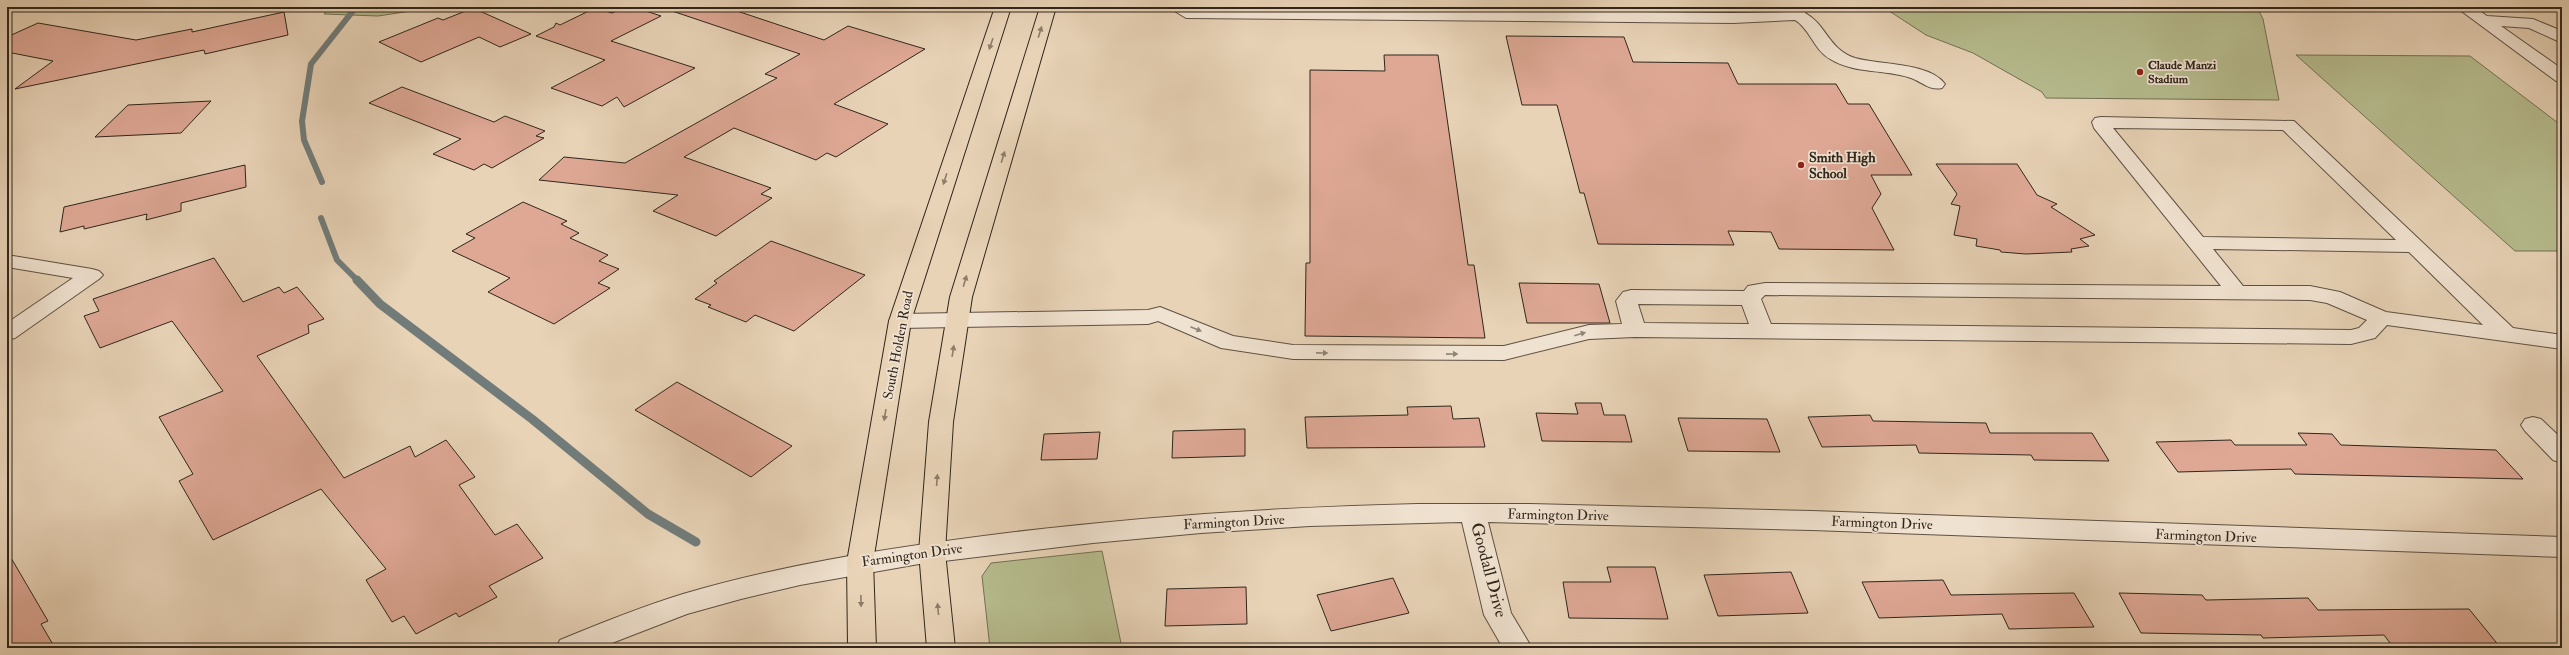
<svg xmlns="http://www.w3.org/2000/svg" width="2569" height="655" font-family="'IM FELL Double Pica',serif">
<rect width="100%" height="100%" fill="#e8d3b7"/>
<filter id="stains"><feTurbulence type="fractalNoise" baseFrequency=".005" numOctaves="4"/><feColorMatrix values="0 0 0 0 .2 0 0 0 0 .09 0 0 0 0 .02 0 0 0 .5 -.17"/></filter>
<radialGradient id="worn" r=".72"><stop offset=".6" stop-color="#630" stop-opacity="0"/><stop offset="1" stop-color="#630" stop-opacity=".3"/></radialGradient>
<g fill="#b6bc8e" stroke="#737155">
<polygon points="330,7 437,7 378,16 324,14"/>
<polygon points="1883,7 2257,7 2263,19 2279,100 2046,98 2042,92 1973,53 1926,35"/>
<polygon points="2296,55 2470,56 2562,126 2562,251 2515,251"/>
<polygon points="1102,551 1122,648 990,648 982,576 991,563"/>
</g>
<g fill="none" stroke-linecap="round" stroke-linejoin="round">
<g stroke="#717c7a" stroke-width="6">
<polyline points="322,182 304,140 302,121 311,64 356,7"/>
<polyline points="321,218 337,260 358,281"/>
</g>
<polyline stroke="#717c7a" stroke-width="9" points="357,280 380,304 532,419 648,514 696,542"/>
</g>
<g fill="#dea895" stroke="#30261c">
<polygon points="626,7 634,7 661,16 611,41 695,68 624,107 617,97 602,106 551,88 605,60 536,36 554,27 556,23 560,25 595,8 612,13"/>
<polygon points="672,7 725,7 824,40 848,26 925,49 834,104 888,124 836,157 827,153 816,160 734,128 684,157 771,188 761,194 772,198 716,236 653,211 678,195 539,180 564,157 625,163 777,78 765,74 800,54 672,11"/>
<polygon points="473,8 531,34 500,47 479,37 421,62 379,42 438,18 443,20"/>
<polygon points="284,12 288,35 205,54 204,50 15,89 53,61 7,52 7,37 38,23 136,40 192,29 192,32"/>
<polygon points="1506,36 1624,37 1633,62 1728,63 1738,84 1836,84 1848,104 1869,104 1912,175 1871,175 1881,194 1872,208 1894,250 1779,249 1771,232 1728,231 1734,245 1598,244 1584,193 1580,193 1557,105 1522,105"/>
<polygon points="1384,55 1438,55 1468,265 1474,265 1485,338 1305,336 1306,263 1310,263 1310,70 1385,71"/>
<polygon points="402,87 494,122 505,116 545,131 536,136 544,138 492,168 484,164 474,170 433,154 461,139 369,103"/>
<polygon points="211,101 181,133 95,137 128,105"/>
<polygon points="1936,164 2017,164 2037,195 2057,204 2051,207 2095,235 2080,239 2089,246 2071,249 2072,252 2026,254 2001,252 2000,250 1976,246 1977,239 1954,235 1960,206 1951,204 1957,194"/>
<polygon points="245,165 246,187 181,203 181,211 146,220 147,214 84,229 84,226 60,232 64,207"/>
<polygon points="523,202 567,221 561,224 579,233 570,238 608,255 599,261 619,269 598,283 610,288 554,324 488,292 510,278 452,251 475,238 466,234"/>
<polygon points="771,241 865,275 794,331 755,315 746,322 708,307 711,305 695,299 717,283 714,281"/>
<polygon points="214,258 243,302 279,287 284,293 297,287 324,319 308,325 309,333 257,356 344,478 410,446 415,457 446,440 475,477 459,485 495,535 517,524 543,558 489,586 497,597 459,617 456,613 416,634 404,616 392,622 366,580 386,569 321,489 213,540 179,481 193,474 159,417 223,391 172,321 100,348 84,316 99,311 93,299"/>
<polygon points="1519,283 1599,284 1610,323 1527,323"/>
<polygon points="677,382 792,446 751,477 635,410"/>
<polygon points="1575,403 1601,403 1604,415 1625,415 1632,442 1542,441 1536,413 1578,414"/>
<polygon points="1451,406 1453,419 1479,418 1485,447 1307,448 1305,417 1408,415 1407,407"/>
<polygon points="1870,415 1873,421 1986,423 1990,433 2092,433 2109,461 2034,460 2031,455 1919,453 1916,445 1822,447 1808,417"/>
<polygon points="1678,418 1767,419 1780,452 1688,451"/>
<polygon points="1245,429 1245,456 1172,458 1173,431"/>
<polygon points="1100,432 1097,459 1041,460 1044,434"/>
<polygon points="2298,433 2332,434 2341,445 2496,450 2523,479 2295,474 2291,469 2178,472 2156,442 2231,440 2235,445 2307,445"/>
<polygon points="7,551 48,621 41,624 55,648 7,648"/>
<polygon points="1607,567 1655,567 1668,619 1569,618 1563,582 1611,582"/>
<polygon points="1791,572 1808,613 1718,616 1704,575"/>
<polygon points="1393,578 1409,613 1331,631 1317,595"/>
<polygon points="1943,580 1951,595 2074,593 2094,627 2009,629 2002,614 1879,618 1862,582"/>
<polygon points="1246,587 1247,624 1165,626 1167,589"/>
<polygon points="2119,593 2202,595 2206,600 2308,598 2318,610 2469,609 2500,647 2393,647 2384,635 2263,638 2261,635 2141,633"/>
</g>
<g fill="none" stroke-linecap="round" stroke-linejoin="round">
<g stroke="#5e5143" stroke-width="2">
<g id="minor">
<path d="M1168,7l565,6 55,-1 3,-5h16l-2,6c22,12 23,36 50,45 24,7 74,4 90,26l-3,4c-12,3 -20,-6 -31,-10 -26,-9 -57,-4 -81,-19 -16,-9 -20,-30 -35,-39l-62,3 -547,-5z"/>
<polygon points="2456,7 2474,7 2487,16 2533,19 2562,31 2562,43 2529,28 2501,26 2562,69 2562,82 2556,81"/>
<path d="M2101,117l193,4 219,207 49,7v14l-175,-24 -12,13 -24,6 -716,-7 -46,2 -85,21 -211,-1 -72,-11 -63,-27 -10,3 -248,4 -8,-2 -3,-5 3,-5 8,-2 248,-4 12,-3 73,29 60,9 211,1 85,-21 33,-1 -6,-23 7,-9 8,-2 113,1 4,-5 17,-3 456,3 -127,-158 -2,-6 3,-4zM2113,128l170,2 113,110 -193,-3zM2213,249l196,3 74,73 -97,-13 -46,-20 -30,-6h-67zM1765,295l545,5 17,3 40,17 -8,8 -8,2 -580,-6 -10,-25zM1638,304l104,1 7,19 -105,-1z"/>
<polygon points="7,255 92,269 99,271 103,275 99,279 15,338 7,340 7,323 73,278 7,267"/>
<polygon points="2533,417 2541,419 2562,439 2562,463 2553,460 2525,431 2521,425 2525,419"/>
<path d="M1418,504h112l282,7 750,26v20l-750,-27 -324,-8 23,91 21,35h-29l-19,-33 -22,-93 -152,4 -109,7 -108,10 -174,21 -119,21 -59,14 -54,15 -88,34h-43l4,-8c41,-17 81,-33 123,-46 109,-32 220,-48 332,-62 134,-16 268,-25 403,-28z"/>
</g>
</g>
<g stroke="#30261c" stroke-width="2">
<g id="major">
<polygon points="995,7 1011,7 911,321 873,562 876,648 848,648 847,562 889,321"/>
<polygon points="1040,7 1056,7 972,297 953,422 945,552 955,648 927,648 919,552 929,422 950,297"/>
</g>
</g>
<use href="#minor" fill="#f0e2d0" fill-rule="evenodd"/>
<use href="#major" fill="#e8d3b7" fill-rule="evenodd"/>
</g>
<defs><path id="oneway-solid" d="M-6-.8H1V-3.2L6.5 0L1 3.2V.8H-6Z"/></defs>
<g fill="#8c7c6a">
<use href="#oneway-solid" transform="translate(1040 32) rotate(-73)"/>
<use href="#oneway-solid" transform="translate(991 44) rotate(109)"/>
<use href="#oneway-solid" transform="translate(1003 157) rotate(-73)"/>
<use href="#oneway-solid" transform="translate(945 179) rotate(108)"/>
<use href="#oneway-solid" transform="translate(965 281) rotate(-73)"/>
<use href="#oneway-solid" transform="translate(953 351) rotate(-81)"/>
<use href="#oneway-solid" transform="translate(885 415) rotate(99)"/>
<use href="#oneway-solid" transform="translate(937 480) rotate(-86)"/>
<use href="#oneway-solid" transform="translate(861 601) rotate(89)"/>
<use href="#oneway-solid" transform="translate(938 609) rotate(-95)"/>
</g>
<g fill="#908476">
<use href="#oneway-solid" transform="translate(1196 329) rotate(23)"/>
<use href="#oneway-solid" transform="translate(1580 334) rotate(-16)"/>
<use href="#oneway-solid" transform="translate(1322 353) rotate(1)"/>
<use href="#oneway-solid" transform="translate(1452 354) rotate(-1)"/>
</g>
<g fill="#8f2418" stroke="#f0e2d0" stroke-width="1.5">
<circle cx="2140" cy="72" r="4"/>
<circle cx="1801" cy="165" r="4"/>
</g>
<g text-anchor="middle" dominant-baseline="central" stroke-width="3.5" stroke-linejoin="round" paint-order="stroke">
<g font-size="12" font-weight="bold" fill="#30261c" stroke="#f0e2d0" text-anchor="start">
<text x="2148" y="65">Claude Manzi<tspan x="2148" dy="14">Stadium</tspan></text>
</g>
<g font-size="14" font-weight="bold" fill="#30261c" stroke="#f0e2d0" text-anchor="start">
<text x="1809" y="157">Smith High<tspan x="1809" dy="16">School</tspan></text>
</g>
<g font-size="14" fill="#30261c" stroke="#f0e2d0">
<text transform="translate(898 345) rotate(-79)">South Holden Road</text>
<text transform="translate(1558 515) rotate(1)">Farmington Drive</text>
<text transform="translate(1234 522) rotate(-3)">Farmington Drive</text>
<text transform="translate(1882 523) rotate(2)">Farmington Drive</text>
<text transform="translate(2206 536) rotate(2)">Farmington Drive</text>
<text transform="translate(912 555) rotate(-8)">Farmington Drive</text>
</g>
<g font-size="17" fill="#30261c" stroke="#f0e2d0">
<text transform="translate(1489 570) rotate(75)">Goodall Drive</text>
</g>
</g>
<rect width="2569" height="655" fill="none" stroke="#e8d3b7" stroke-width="24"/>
<rect x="8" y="8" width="2553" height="639" fill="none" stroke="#30261c" stroke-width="2"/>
<rect x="12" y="12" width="2545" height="631" fill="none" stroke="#30261c"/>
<rect width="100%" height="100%" filter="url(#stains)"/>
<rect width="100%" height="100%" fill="url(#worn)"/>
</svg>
